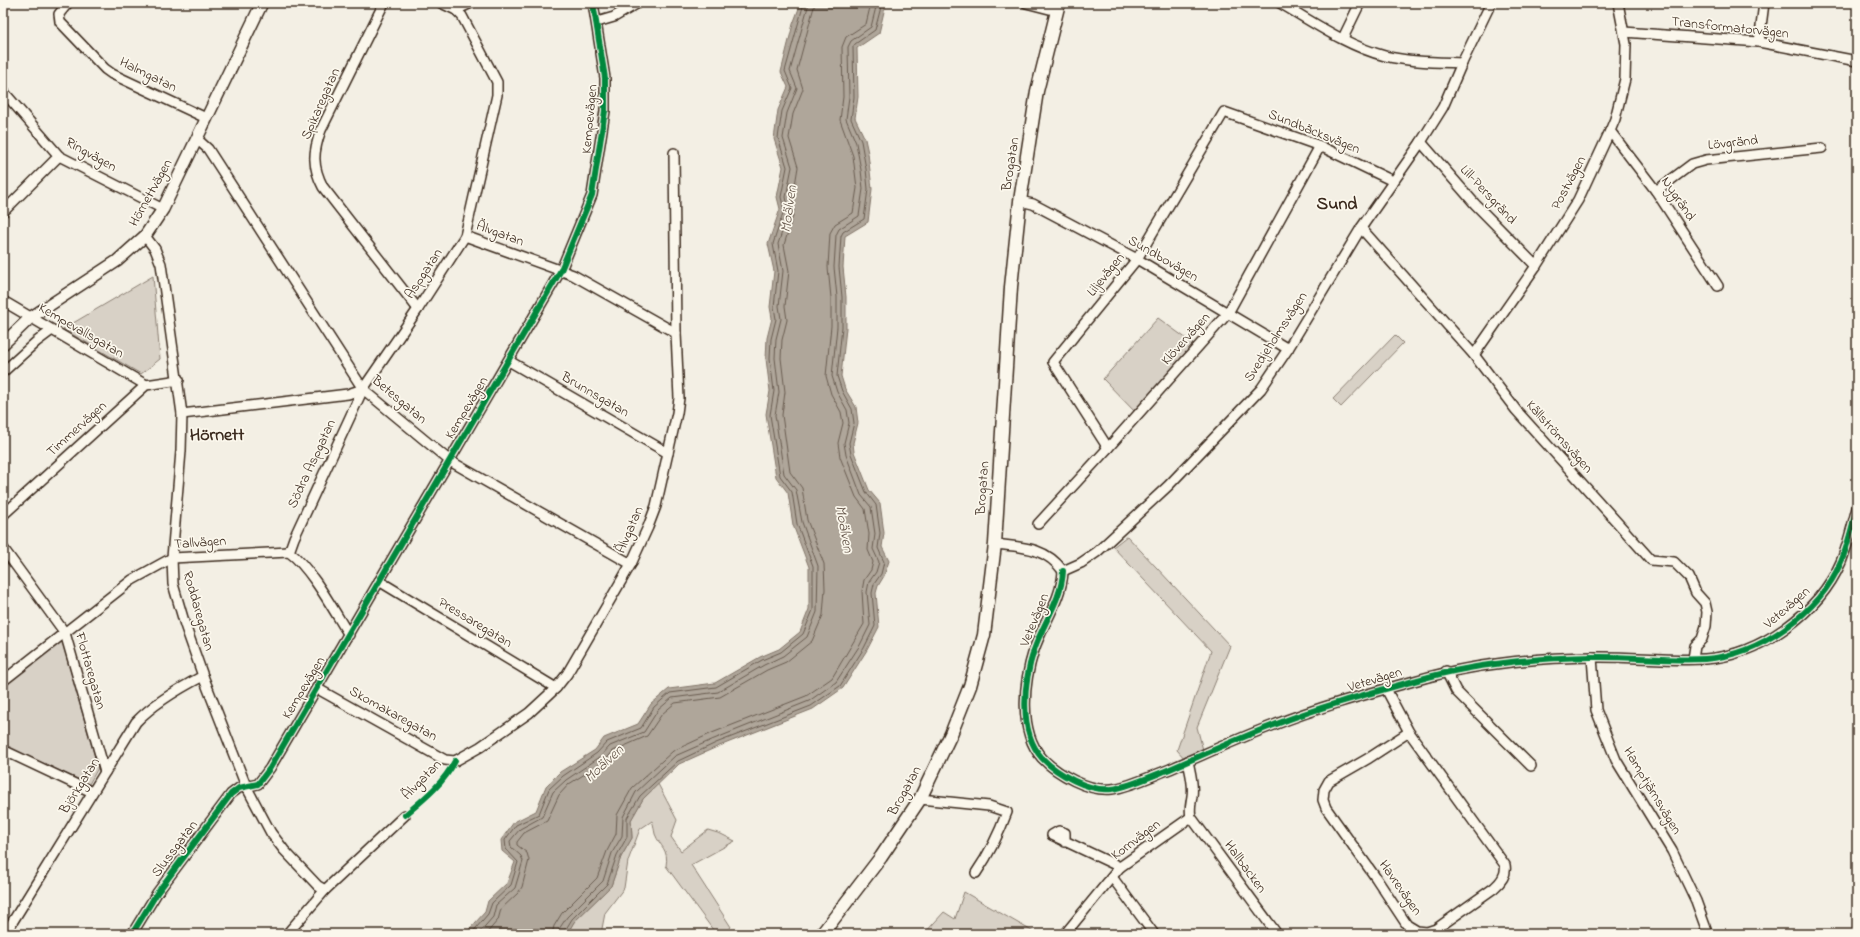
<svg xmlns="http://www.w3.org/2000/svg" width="1860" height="937" font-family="'Indie Flower',sans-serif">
<rect width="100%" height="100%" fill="#f3efe4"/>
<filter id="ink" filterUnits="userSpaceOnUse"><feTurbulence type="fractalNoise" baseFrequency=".025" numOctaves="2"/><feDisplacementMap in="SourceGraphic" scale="8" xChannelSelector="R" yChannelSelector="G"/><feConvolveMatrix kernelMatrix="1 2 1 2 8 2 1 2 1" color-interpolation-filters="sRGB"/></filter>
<g filter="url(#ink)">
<g fill="#d8d1c6" stroke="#8a7e72">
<polygon points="153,276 160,359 141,374 63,329"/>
<polygon points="1158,318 1198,347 1138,415 1103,379"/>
<polygon points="1395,335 1403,343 1341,407 1333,399"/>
<polygon points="1127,536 1230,646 1197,727 1203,750 1185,759 1177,750 1211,651 1113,547"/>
<polygon points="62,641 98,768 89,784 3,745 3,687"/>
<path d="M658,784l19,36 -6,17 10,14 27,-21 13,4 14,7 -44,24 40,62 -7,7h-8l-50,-68c3,-17 -6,-19 -11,-32 -1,-4 -1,-9 -3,-13l-12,8 -12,32 -4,27 -19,25 -4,21h-34l7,-12 37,-36 10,-29 11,-19 -1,-18 12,-21z"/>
<polygon points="964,892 1037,934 924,934 944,912 955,919"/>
</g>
<polygon fill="#afa69a" stroke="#817468" points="801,3 886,3 879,33 857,48 858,97 855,118 865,139 868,153 872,189 868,222 845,236 843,267 846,297 846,328 841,376 845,389 856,407 858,423 853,443 854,452 869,490 880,503 884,533 882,547 889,561 884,576 878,586 876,593 879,627 867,650 843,688 813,709 717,747 679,764 643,799 631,820 632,838 621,857 611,886 574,922 567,934 465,934 485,912 488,901 507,883 515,862 502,851 501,840 514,822 536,811 546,786 560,772 595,750 604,738 638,724 651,704 669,689 715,683 760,657 779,649 800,632 809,609 809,567 793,525 788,493 776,477 766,414 770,391 766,359 767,338 772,318 770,307 774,271 768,244 780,209 777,197 783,167 774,139 778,110 788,87 781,72 793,24"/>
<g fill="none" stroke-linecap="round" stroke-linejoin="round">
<g stroke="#695c50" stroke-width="1">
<polyline points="471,934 488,914 492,903 511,885 518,862 506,849 505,840 516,825 539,814 549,789 563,776 597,753 607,742 641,728 654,707 670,693 716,687 762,660 781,652 803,634 813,610 813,566 797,524 792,492 780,476 770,415 774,391 770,358 771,339 776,319 774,307 778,271 773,244 784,210 781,197 787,167 778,138 782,111 792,88 785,71 804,3"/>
<polyline points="478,934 493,917 496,905 515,888 523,861 521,856 511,847 510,841 520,829 542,817 553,792 566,780 600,757 610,746 644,732 658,710 672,698 718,692 764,665 783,656 807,637 817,612 818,566 802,522 796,490 784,474 775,415 779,392 775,358 776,339 781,319 779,306 783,271 778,244 789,211 786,197 792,167 783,138 787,113 797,88 790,71 809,3"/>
<polyline points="486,934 498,920 501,909 518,893 522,887 529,860 527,853 517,845 517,842 524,833 547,821 559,795 569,784 604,762 613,751 647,736 662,714 675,703 720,697 767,670 786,662 812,641 823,615 825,589 824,564 807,520 802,488 790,472 782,415 785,392 781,358 782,340 787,320 785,306 789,271 784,245 794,212 793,197 798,167 789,138 793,114 803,89 797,70 815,3"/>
<polyline points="552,934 554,926 562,913 597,878 607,851 616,834 617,815 632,788 673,751 712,733 806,696 832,678 864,624 862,591 864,580 871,570 873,562 868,550 869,534 865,509 856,497 840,457 838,443 843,423 841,412 831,394 826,376 831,326 831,298 828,267 830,233 835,224 853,213 857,188 853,156 840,120 843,97 842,47 846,37 866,24 871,3"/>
<polyline points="558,934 559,929 567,917 603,881 612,853 622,836 623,817 636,792 675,756 714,739 809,701 836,682 860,645 870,625 867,592 869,582 876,572 879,562 873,549 875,534 871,507 861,495 846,455 844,443 849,423 847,410 837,392 832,376 837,327 837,297 834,267 836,235 839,229 859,216 863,189 861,170 856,143 846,119 849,97 848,47 851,41 871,27 877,3"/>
<polyline points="563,934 572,919 607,884 617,855 627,837 627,818 640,796 678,761 716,743 811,706 840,686 864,648 875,626 872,593 874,584 881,574 884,562 878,548 880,533 876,505 866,492 851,454 849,443 854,423 852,409 842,391 837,376 842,327 842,297 839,267 841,236 843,232 864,219 868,189 866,169 861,141 851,119 854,97 853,47 855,44 875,30 882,3"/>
</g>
<g stroke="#3b2a1e" stroke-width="12">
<g id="minor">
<polyline points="68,3 59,14 60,22 105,69 112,74 206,118"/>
<path d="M384,3l-63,127c-8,22 -9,36 2,57l95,122"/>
<polyline points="1026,3 1057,11"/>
<path d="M1280,3c33,19 67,43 105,53 25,6 51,6 77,7"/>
<polyline points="456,10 471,3"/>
<polyline points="597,22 614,17 638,3"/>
<polyline points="1624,32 1759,42 1857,61"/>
<polyline points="1343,38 1360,3"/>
<polyline points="1759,42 1764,3"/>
<polyline points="3,91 59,156 163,209"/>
<polyline points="1610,131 1656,191 1718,286"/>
<polyline points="197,139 208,149 363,389 450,461 631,564"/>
<polyline points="1421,142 1475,204 1536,266"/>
<polyline points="1656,191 1692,164 1706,160 1822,148"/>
<polyline points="1020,201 1033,204 1137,259 1288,349"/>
<polyline points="3,212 59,156"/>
<polyline points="1361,228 1474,355 1516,410 1651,560 1674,562 1689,577 1696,593 1705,603 1707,612 1706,626 1702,639 1695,646 1693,659"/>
<polyline points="145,236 155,249 161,264 182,414 181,451 172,558 173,584 185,625 203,676 246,786 271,833 284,850 318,886 325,890"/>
<polyline points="465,236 573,275 676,333"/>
<polyline points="3,301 146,385"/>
<polyline points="1474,355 1536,266 1578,200 1610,131 1615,119 1625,79 1626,44 1618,3"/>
<polyline points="509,361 668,453"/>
<polyline points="3,372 36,342 52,330"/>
<polyline points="182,414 348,394 363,389"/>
<polyline points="1108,448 1053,362 1137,259 1224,112 1320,146 1393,181"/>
<polyline points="3,515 146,385 179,380"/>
<polyline points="1038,524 1108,448 1228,313 1320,146"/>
<path d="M995,544c26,3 51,3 68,27l18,-8 16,-11 71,-66 93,-97 27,-40 73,-121 60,-86 22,-35 19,-44 29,-60"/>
<polyline points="3,548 65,633 105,772"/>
<polyline points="289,552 294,538 363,389 418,309 465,236 497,95 497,82 462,16 456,10 441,3"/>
<path d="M1063,571c-1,28 -20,52 -29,79 -10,31 -16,81 8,108 15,16 47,34 70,31 17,-2 42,-14 58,-20 35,-15 69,-31 104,-44 45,-18 93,-31 140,-44 58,-17 117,-23 178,-24 38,-1 75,4 113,2 55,-4 114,-46 136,-97 7,-17 11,-36 16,-54"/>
<polyline points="379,581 556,688"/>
<polyline points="1592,657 1596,710 1616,760 1672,851 1696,901 1708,934"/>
<polyline points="1446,671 1456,691 1531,766"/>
<path d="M3,681l129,-101 40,-22 117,-6c22,16 45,59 60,83"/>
<polyline points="318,689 445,760 455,761 480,747 529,713 556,688 567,674 631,564 648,527 656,506 677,413 679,398 676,333 674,153"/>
<path d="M1386,689l23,43 96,133c2,9 -4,17 -11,23l-58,41 -9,3 -10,-1 -10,-6 -31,-47 -50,-70 -3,-8 1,-10 5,-9 40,-23 40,-26"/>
<polyline points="3,750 92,792"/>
<path d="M920,799l69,7 18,6c-8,22 -18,42 -31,61"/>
<polyline points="1191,817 1277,934"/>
<polyline points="1065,842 1065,833 1059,831 1052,835 1120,867"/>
<polyline points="1112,877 1154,934"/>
<path d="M5,934l131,-212c18,-19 44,-34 67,-46"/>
<polyline points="132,934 157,893 231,794 239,788 258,784 270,768 561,270 592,195 605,111 605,78 593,3"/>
<polyline points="287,934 325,890 405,815"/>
<path d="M1065,934l55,-67 71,-50c-2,-8 0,-13 1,-21 2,-12 -2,-24 -4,-35"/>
</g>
</g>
<g stroke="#3b2a1e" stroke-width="14">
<polyline id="tertiary" points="3,344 30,318 117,261 145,236 163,209 262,3"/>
</g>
<g stroke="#3b2a1e" stroke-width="15">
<polyline id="secondary" points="822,934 881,857 920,799 951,734 970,686 984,635 995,544 1011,287 1020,201 1037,91 1059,3"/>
</g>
<use href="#minor" stroke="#fbf7ec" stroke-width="9"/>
<use href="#tertiary" stroke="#fbf7ec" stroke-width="11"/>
<use href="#secondary" stroke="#fbf7ec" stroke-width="12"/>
<g stroke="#fbf7ec" stroke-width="8">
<g id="cycleway">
<path d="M1063,571c-1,28 -20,52 -29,79 -10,31 -16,81 8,108 15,16 47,34 70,31 17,-2 42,-14 58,-20 35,-15 69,-31 104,-44 45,-18 93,-31 140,-44 58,-17 117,-23 178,-24 38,-1 75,4 113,2 55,-4 114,-46 136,-97 7,-17 11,-36 16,-54"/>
<path d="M405,815c19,-16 38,-31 50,-54"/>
<polyline points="132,934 157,893 231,794 239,788 258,784 270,768 561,270 592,195 605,111 605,78 593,3"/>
</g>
</g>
<use href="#cycleway" stroke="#00873e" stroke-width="6"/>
</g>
</g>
<g text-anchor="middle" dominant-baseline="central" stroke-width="3.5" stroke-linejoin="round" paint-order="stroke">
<g font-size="14" fill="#3b2a1e" stroke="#fbf7ec">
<text transform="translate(1730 28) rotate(6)">Transformatorvägen</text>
<text transform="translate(148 75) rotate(26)">Halmgatan</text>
<text transform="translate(321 104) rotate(-66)">Spikaregatan</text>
<text transform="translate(590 119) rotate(-85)">Kempevägen</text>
<text transform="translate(1314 132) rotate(22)">Sundbäcksvägen</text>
<text transform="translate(1733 143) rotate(-6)">Lövgränd</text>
<text transform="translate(91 155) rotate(29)">Ringvägen</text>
<text transform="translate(1011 164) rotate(-81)">Brogatan</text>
<text transform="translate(1569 183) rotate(-62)">Postvägen</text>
<text transform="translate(151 193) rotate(-61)">Hörnettvägen</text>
<text transform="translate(1488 195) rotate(47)">Lill-Persgränd</text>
<text transform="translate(1678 199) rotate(56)">Nygränd</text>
<text transform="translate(500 234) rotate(20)">Älvgatan</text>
<text transform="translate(1163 259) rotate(30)">Sundbovägen</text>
<text transform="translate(424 274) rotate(-57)">Aspgatan</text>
<text transform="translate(1106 275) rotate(-51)">Liljevägen</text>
<text transform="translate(81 331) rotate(30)">Kempevallsgatan</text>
<text transform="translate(1276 337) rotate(-57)">Svedjeholmsvägen</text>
<text transform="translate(1186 339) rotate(-48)">Klövervägen</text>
<text transform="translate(595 395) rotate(30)">Brunnsgatan</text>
<text transform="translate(399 400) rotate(40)">Betesgatan</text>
<text transform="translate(467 408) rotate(-59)">Kempevägen</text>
<text transform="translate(77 429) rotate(-42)">Timmervägen</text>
<text transform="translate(1559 437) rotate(48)">Källströmsvägen</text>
<text transform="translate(312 464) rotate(-65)">Södra Aspgatan</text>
<text transform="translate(983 488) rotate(-86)">Brogatan</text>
<text transform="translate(630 530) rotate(-67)">Älvgatan</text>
<text transform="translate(200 543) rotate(-4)">Tallvägen</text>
<text transform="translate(1787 608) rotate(-41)">Vetevägen</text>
<text transform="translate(198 611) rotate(74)">Roddaregatan</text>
<text transform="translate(1035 620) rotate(-68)">Vetevägen</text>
<text transform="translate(475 623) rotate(31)">Pressaregatan</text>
<text transform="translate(90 671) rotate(74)">Flottaregatan</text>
<text transform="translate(1375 680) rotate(-17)">Vetevägen</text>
<text transform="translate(304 688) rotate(-59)">Kempevägen</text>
<text transform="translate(393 714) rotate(29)">Skomakaregatan</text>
<text transform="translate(422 780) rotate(-46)">Älvgatan</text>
<text transform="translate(80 786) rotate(-58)">Björkgatan</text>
<text transform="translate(905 791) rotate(-61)">Brogatan</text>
<text transform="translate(1652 791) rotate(59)">Hamptjärnsvägen</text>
<text transform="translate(1136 840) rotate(-37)">Kornvägen</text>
<text transform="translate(175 849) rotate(-53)">Slussgatan</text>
<text transform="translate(1245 867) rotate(54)">Hallbacken</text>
<text transform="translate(1400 888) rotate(55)">Havrevägen</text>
</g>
<g font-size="15" font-style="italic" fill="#645549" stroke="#fbf7ec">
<text transform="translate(789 209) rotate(-82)">Moälven</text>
<text transform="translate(844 529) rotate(80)">Moälven</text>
<text transform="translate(604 764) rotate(-43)">Moälven</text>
</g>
<g font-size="18" font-weight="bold" fill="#3b2a1e" stroke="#fbf7ec">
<text x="1337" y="205">Sund</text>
<text x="217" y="436">Hörnett</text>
</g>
</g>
<rect width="1860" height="937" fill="none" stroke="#fbf7ec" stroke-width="16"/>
<rect x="8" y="8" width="1844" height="921" fill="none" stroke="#3b2a1e" stroke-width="1.5" filter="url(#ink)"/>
</svg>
